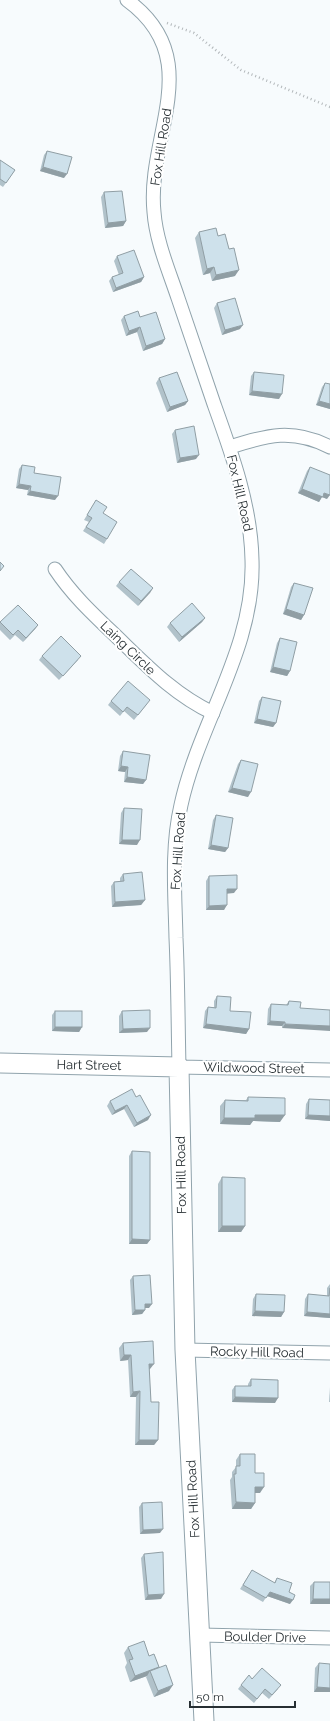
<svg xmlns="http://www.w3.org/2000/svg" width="330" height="1721" font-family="Raleway,sans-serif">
<rect width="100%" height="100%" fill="#f7fbfd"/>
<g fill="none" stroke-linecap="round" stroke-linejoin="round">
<g stroke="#90a3ac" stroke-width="15">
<g id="street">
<path d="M127,0c81,59 19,135 27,212 2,29 15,59 24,86 12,35 24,70 36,106 18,50 37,102 38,156 3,88 -53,162 -71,245 -10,43 -6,89 -5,133 2,43 2,86 3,129l151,3"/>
<path d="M230,447c37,-12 63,-19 100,0"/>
<path d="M55,569c18,27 39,46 63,69 30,29 57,57 95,75"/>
<polyline points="185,1350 330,1353"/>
<polyline points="200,1635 330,1638"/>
</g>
</g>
<g stroke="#90a3ac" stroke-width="21">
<polyline id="secondary" points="0,1063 179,1067 185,1350 204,1721"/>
</g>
<polyline stroke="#b2b7ba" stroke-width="2.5" stroke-dasharray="1 3" stroke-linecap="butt" points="167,23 194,33 241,70 330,107"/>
<use href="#street" stroke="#fff" stroke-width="13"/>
<use href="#secondary" stroke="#fff" stroke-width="19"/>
</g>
<g fill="#b1c2ca">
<polygon points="47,151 64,178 40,171 44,155"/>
<polygon points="0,160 15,170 3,187 0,185"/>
<polygon points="104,192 126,221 123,226 105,228 101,197"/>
<polygon points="199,232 218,236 235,276 212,281 210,273 203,275 195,238"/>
<polygon points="117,256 144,277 141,282 113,292 109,281 112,277 119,275 114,261"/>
<polygon points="217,303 240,329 222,335 214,308"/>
<polygon points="124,316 140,317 165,339 162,344 143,351 137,332 126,336 121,320"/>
<polygon points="254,372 279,399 249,395 251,376"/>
<polygon points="159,378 188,401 185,405 167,412 156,383"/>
<polygon points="325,383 330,409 316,405 322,387"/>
<polygon points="175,430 196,459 177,463 172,434"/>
<polygon points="22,465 34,473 55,500 27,495 28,490 16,488 19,469"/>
<polygon points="310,467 327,499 322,497 319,502 298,493 307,471"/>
<polygon points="96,500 103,513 107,539 104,544 83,531 89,522 84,520"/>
<polygon points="119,582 153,588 138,606 116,586"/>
<polygon points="294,583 304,615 301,620 283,614 291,587"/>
<polygon points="205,618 202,622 179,642 167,627 170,623"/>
<polygon points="0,622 38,625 35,629 23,642 15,635 10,640 0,630"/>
<polygon points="280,638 290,671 287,676 270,672 277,643"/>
<polygon points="42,656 78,660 59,680 39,660"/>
<polygon points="262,697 276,723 273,727 254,723 259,701"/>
<polygon points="111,701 147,704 134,720 124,711 120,716 108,705"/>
<polygon points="123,751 146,780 143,784 124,782 125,772 118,771 120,756"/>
<polygon points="241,760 248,797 228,792 238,764"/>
<polygon points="124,808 137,845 119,844 121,813"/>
<polygon points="216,815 228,848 225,852 208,849 213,820"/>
<polygon points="123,874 145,900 141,905 112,907 111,886 114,882 120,881 120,878"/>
<polygon points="209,876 234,893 227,893 224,910 206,910 206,881"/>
<polygon points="217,996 230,1011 249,1029 246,1034 203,1028 205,1011 208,1007 214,1007 214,1001"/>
<polygon points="289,1001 300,1008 282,1028 282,1026 267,1025 268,1009 271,1004 286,1005"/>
<polygon points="55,1011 82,1027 79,1032 52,1031 52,1015"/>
<polygon points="122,1011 147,1032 119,1033 119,1016"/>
<polygon points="136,1097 148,1120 134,1127 124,1109 112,1115 107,1106 110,1101"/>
<polygon points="248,1097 280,1122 253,1121 250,1125 220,1124 220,1106 225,1100 246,1100"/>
<polygon points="309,1099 330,1100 330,1121 305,1119 306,1104"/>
<polygon points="132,1151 150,1240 147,1244 129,1244 129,1156"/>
<polygon points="222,1177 245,1226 241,1232 218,1232 218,1184"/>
<polygon points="133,1276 149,1308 145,1308 145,1310 142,1314 132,1315 130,1280"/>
<polygon points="330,1284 330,1318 304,1316 305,1299 308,1294 327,1296 327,1288"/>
<polygon points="256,1294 284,1312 281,1317 252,1316 253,1299"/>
<polygon points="123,1343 150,1369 149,1370 151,1402 158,1440 154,1445 135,1445 136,1397 130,1397 128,1360 120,1361 119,1348"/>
<polygon points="251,1379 275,1403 232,1402 232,1390 235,1386 248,1386 248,1384"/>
<polygon points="330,1387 330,1402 329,1402"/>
<polygon points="240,1454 255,1473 260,1493 255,1493 255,1503 251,1509 232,1509 230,1480 232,1477 232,1472 236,1467 236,1460"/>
<polygon points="142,1503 160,1533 140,1534 139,1507"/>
<polygon points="144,1554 161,1599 145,1600 141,1558"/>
<polygon points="252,1570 274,1583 277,1578 289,1592 290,1604 267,1596 263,1602 240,1589"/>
<polygon points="314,1582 330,1582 310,1604 310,1586"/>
<polygon points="128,1647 149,1656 159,1667 169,1691 154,1697 146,1677 147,1676 130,1682 125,1667 127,1663 124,1653"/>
<polygon points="319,1663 330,1692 314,1692 315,1668"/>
<polygon points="252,1679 278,1689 269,1699 262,1693 254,1703 238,1689 241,1685"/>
</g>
<g fill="#909ea4">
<polygon points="43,167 67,174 64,178 40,171"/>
<polygon points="126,221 123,226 105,228 108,223"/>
<polygon points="214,267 210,273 203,275 207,269"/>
<polygon points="239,270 235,276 212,281 216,275"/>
<polygon points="144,277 141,282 113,292 116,288"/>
<polygon points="243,325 240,329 222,335 225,330"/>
<polygon points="140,327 137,332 126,336 129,331"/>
<polygon points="165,339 162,344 143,351 146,346"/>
<polygon points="252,391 282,394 279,399 249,395"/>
<polygon points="188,401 185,405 167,412 170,407"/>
<polygon points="319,401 330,404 330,409 316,405"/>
<polygon points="199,455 196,459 177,463 180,458"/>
<polygon points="19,484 31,486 28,490 16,488"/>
<polygon points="302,489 324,493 330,495 327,499 322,497 319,502 298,493"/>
<polygon points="30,491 58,496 55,500 27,495"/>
<polygon points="153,588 150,593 138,606 141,601"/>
<polygon points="286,609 304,615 301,620 283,614"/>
<polygon points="205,618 202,622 179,642 182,637"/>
<polygon points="38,625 35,629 23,642 26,638"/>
<polygon points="273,667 290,671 287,676 270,672"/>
<polygon points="257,719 276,723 273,727 254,723"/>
<polygon points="121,766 128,767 125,772 118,771"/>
<polygon points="127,777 146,780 143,784 124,782"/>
<polygon points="232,788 251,792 248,797 228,792"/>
<polygon points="122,840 140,840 137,845 119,844"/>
<polygon points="211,845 228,848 225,852 208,849"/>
<polygon points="227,889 237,889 234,893 224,894"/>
<polygon points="145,900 141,905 112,907 115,902"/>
<polygon points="227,905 224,910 206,910 209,906"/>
<polygon points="270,1021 285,1022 282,1026 267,1025"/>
<polygon points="206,1024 249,1029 246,1034 203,1028"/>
<polygon points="285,1024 330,1026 330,1031 282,1028"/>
<polygon points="55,1027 82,1027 79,1032 52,1031"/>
<polygon points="150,1028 147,1032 119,1033 123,1029"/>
<polygon points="127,1105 124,1109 112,1115 115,1111"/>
<polygon points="151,1115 148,1120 134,1127 137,1123"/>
<polygon points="255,1115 285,1115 280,1122 253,1121 250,1125 220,1124 224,1118"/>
<polygon points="308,1115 330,1116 330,1121 305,1119"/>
<polygon points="222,1226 245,1226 241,1232 218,1232"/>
<polygon points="132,1239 150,1240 147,1244 129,1244"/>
<polygon points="145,1304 152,1304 149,1308 142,1308"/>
<polygon points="135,1310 145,1310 142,1314 132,1315"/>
<polygon points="255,1311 284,1312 281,1317 252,1316"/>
<polygon points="307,1312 330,1314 330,1318 304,1316"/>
<polygon points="124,1355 131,1355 128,1360 120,1361"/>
<polygon points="149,1364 154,1364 150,1369 145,1370"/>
<polygon points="140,1391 136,1397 130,1397 133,1392"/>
<polygon points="235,1397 278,1398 275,1403 232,1402"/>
<polygon points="139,1440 158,1440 154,1445 135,1445"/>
<polygon points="255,1487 264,1487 260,1493 251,1493"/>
<polygon points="236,1502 255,1503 251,1509 232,1509"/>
<polygon points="163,1529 160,1533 140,1534 143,1530"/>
<polygon points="270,1592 293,1600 290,1604 267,1596"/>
<polygon points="164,1594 161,1599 145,1600 148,1595"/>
<polygon points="313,1599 330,1599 330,1604 310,1604"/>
<polygon points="159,1667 150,1671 147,1676 130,1682 135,1676"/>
<polygon points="173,1685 169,1691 154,1697 158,1691"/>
<polygon points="317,1687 330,1688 330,1692 314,1692"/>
</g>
<g fill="#cee1eb" stroke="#909ea4">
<polygon points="47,151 72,157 67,174 43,167"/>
<polygon points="0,160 15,170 6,183 0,179"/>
<polygon points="122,191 126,221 108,223 104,192"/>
<polygon points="216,228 218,236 225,234 229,249 234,248 239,270 216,275 214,267 207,269 199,232"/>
<polygon points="134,250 144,277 116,288 112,277 123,273 117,256"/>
<polygon points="235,298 243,325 225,330 217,303"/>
<polygon points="138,311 140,317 156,312 165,339 146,346 140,327 129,331 124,316"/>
<polygon points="177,372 188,401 170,407 159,378"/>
<polygon points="254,372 284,375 282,394 252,391"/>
<polygon points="325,383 330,384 330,404 319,401"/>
<polygon points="194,426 199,455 180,458 175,430"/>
<polygon points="22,465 35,467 34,473 61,477 58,496 30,491 31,486 19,484"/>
<polygon points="310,467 330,475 330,495 324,493 323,497 302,489"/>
<polygon points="96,500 107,507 103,513 117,522 107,539 86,527 92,518 87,515"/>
<polygon points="0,562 4,566 0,571"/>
<polygon points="131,569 153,588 141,601 119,582"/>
<polygon points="294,583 313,588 304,615 286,609"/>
<polygon points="192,603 205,618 182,637 170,623"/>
<polygon points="18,605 38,625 26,638 18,630 13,635 0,622"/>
<polygon points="61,636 81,656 63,676 42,656"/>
<polygon points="280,638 297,642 290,671 273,667"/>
<polygon points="128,681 150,700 138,715 127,707 123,712 111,701"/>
<polygon points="262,697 281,701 276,723 257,719"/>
<polygon points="123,751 150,755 146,780 127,777 128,767 121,766"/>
<polygon points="241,760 258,764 251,792 232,788"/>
<polygon points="124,808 142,809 140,840 122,840"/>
<polygon points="216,815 233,818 228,848 211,845"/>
<polygon points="142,872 145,900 115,902 114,882 124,881 123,874"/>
<polygon points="237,875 237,889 227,889 227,905 209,906 209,876"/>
<polygon points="217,996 231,997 230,1011 251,1012 249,1029 206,1024 208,1007 216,1008"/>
<polygon points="289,1001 301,1002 300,1008 330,1010 330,1026 285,1024 285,1022 270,1021 271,1004 288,1005"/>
<polygon points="150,1010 150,1028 123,1029 122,1011"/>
<rect x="55" y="1011" width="27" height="16"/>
<polygon points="132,1089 136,1097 140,1095 151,1115 137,1123 127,1105 115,1111 110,1101"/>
<polygon points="248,1097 285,1098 285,1115 255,1115 255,1118 224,1118 225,1100 248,1101"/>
<polygon points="309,1099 330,1100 330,1116 308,1115"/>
<polygon points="132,1151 150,1152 150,1240 132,1239"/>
<polygon points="222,1177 245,1178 245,1226 222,1226"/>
<polygon points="150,1275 152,1304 145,1304 145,1310 135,1310 133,1276"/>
<polygon points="330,1288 330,1314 307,1312 308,1294 329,1296"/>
<polygon points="256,1294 285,1295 284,1312 255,1311"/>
<polygon points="153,1341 154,1364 149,1364 151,1402 159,1402 158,1440 139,1440 140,1391 133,1392 131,1355 124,1355 123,1343"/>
<polygon points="251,1379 278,1380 278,1398 235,1397 235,1386 251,1386"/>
<polygon points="240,1454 255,1454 255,1473 264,1473 264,1487 255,1487 255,1503 236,1502 234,1474 236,1474 236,1466 240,1466"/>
<polygon points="162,1502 163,1529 143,1530 142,1503"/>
<polygon points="163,1552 164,1594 148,1595 144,1554"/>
<polygon points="252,1570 275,1583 277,1578 292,1583 289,1592 295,1595 293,1600 270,1592 266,1598 243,1585"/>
<polygon points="314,1582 330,1582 330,1599 313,1599"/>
<polygon points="144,1641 149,1656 154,1654 159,1667 135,1676 129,1660 133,1659 128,1647"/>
<polygon points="319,1663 330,1664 330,1688 317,1687"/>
<polygon points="166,1665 173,1685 158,1691 150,1671"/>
<polygon points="262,1668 281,1685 272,1695 265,1689 257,1699 241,1685 249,1675 252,1679"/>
</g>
<g text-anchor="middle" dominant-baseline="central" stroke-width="4" stroke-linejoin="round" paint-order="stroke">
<g font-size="13" fill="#272f33" stroke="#fff">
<text transform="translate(161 147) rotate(-81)">Fox Hill Road</text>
<text transform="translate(240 493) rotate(77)">Fox Hill Road</text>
<text transform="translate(128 648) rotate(44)">Laing Circle</text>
<text transform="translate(178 851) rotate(-86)">Fox Hill Road</text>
<text transform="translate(89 1065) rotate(1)">Hart Street</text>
<text transform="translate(254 1068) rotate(1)">Wildwood Street</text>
<text transform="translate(181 1175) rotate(-91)">Fox Hill Road</text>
<text transform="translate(257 1352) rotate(1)">Rocky Hill Road</text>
<text transform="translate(193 1499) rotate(-93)">Fox Hill Road</text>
<text transform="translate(265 1637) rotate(1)">Boulder Drive</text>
</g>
</g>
<path d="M190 1701v6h105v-6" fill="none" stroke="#272f33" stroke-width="2"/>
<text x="196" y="1701" font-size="12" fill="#272f33" stroke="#ffffff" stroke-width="3" paint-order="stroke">50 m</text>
</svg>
